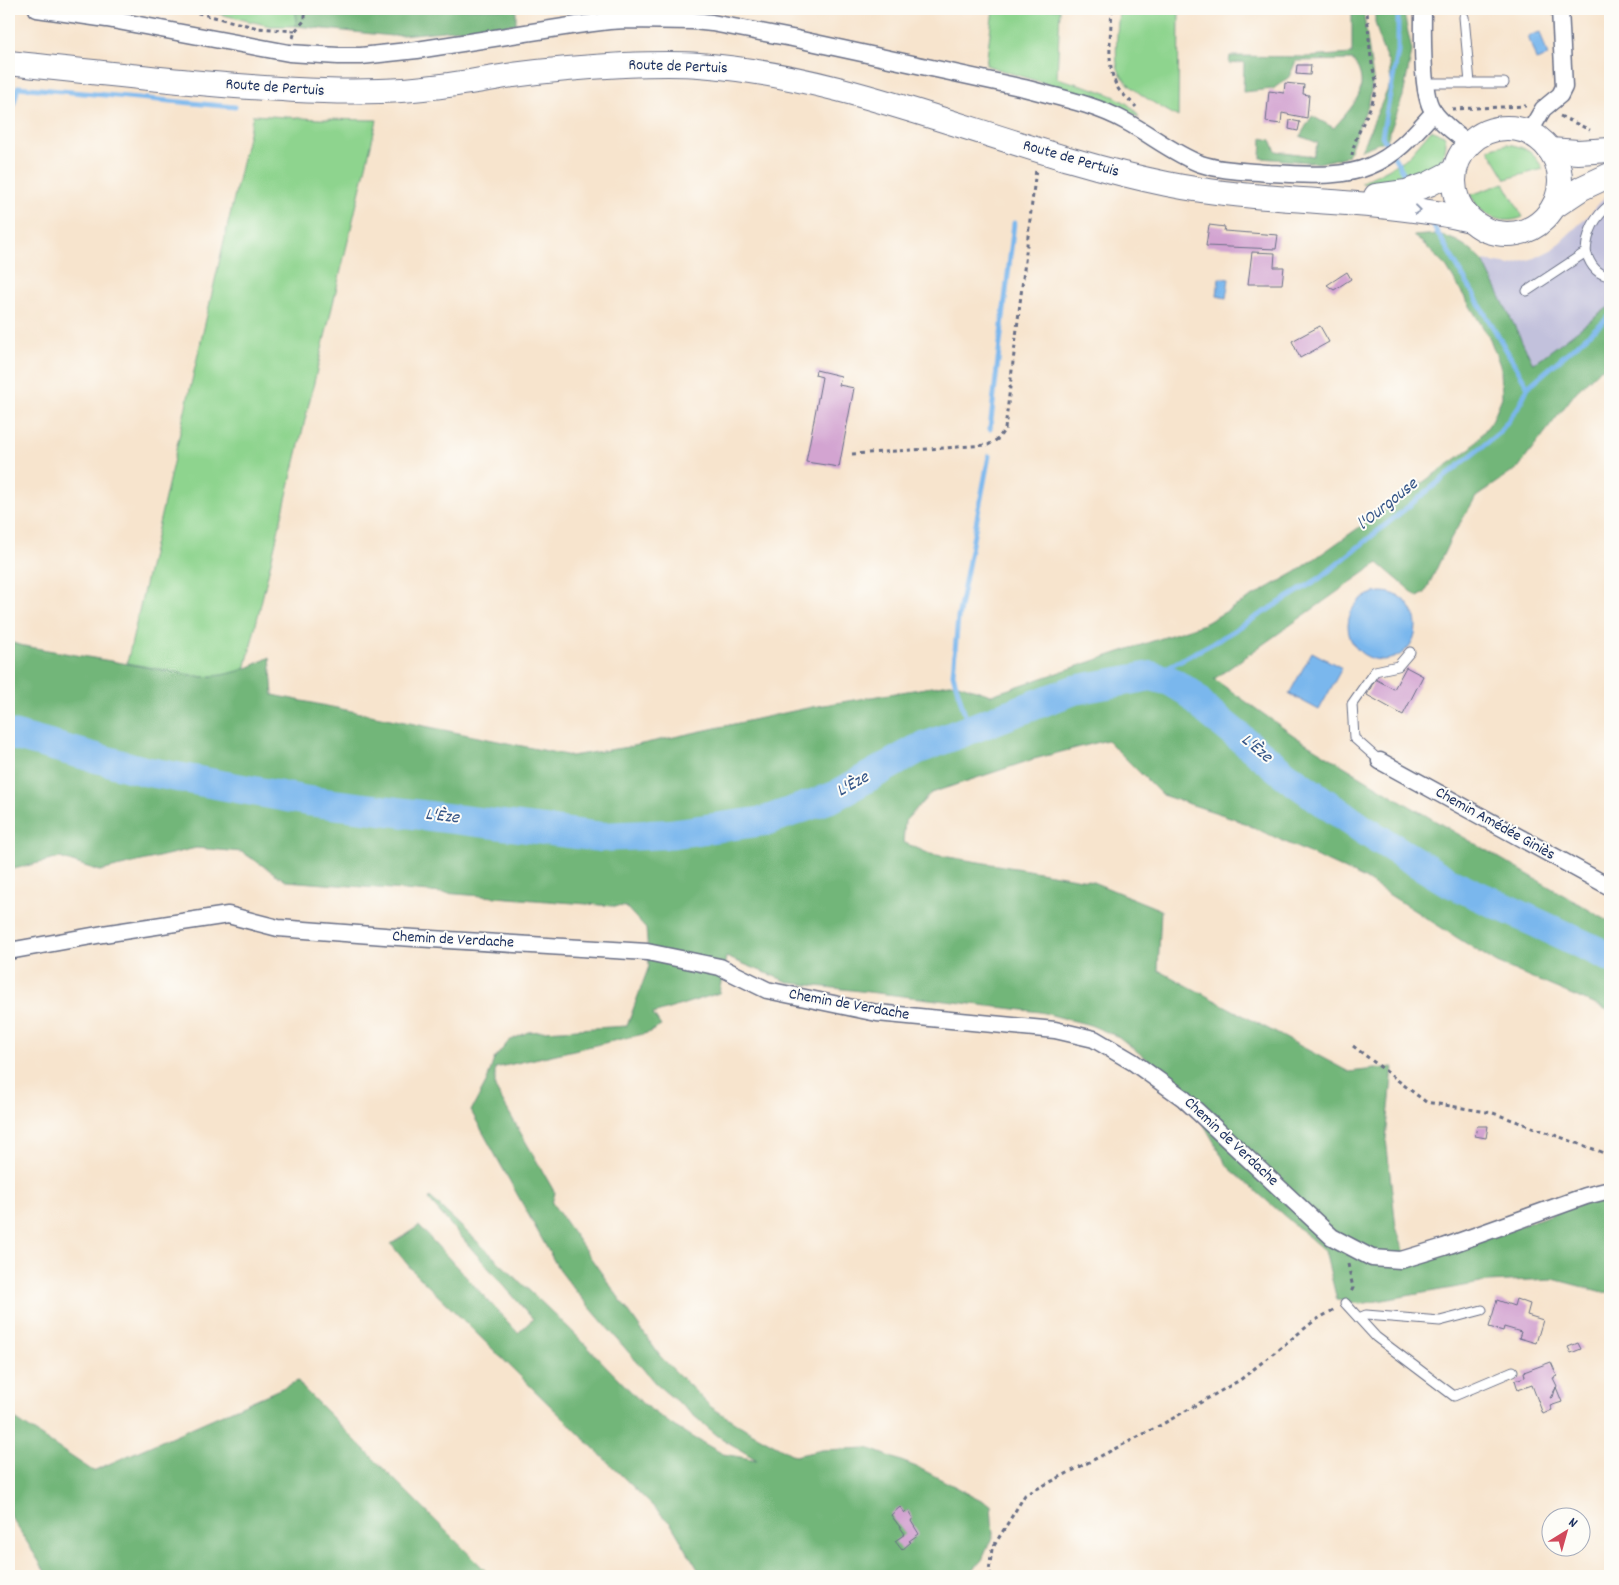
<svg xmlns="http://www.w3.org/2000/svg" width="1619" height="1585" font-family="Dekko,sans-serif">
<rect width="100%" height="100%" fill="#fdfcf7"/>
<filter id="ink" filterUnits="userSpaceOnUse"><feTurbulence type="fractalNoise" baseFrequency=".02" numOctaves="2"/><feDisplacementMap in="SourceGraphic" scale="10" xChannelSelector="R" yChannelSelector="G"/><feConvolveMatrix kernelMatrix="1 2 1 2 8 2 1 2 1" color-interpolation-filters="sRGB"/></filter>
<filter id="wash" filterUnits="userSpaceOnUse"><feTurbulence type="fractalNoise" baseFrequency=".0096" numOctaves="4" result="noise"/><feDisplacementMap in="SourceGraphic" scale="20" xChannelSelector="R" yChannelSelector="G"/><feGaussianBlur stdDeviation="1.12" result="paint"/><feColorMatrix in="noise" values="0 0 0 0 0 0 0 0 0 0 0 0 0 0 0 0 0 1.4 0 .05"/><feComposite in="paint" operator="in"/></filter>
<g filter="url(#wash)">
<rect width="100%" height="100%" fill="#f7e4cd"/>
<polygon fill="#c2c1dc" points="1610,191 1610,306 1533,364 1483,261 1510,265 1535,258 1553,249 1591,213"/>
<g fill="#8ed48e" stroke="#548276">
<polygon points="198,9 296,9 296,26 270,26"/>
<path d="M993,9h67l-3,69c22,7 74,17 82,40 -48,-26 -103,-35 -153,-53z"/>
<path d="M1119,9h60l-1,108c-18,-11 -58,-30 -61,-53 -2,-16 1,-39 2,-55z"/>
<polygon points="253,115 319,119 377,120 245,670 223,675 203,677 127,663"/>
<path d="M1431,130l13,5c3,6 2,12 0,18 -10,25 -36,27 -59,29 -7,1 -16,3 -23,1v-1l26,-13 20,-12z"/>
<path d="M1507,144c19,3 26,8 36,25l-37,10 -18,-30z"/>
<path d="M1504,183l19,34c-21,9 -43,-1 -52,-22z"/>
</g>
<g fill="#72b679" stroke="#46726c">
<polygon points="296,9 516,9 516,24 392,36 296,26"/>
<path d="M1352,9h11l10,70 -4,24 -10,23 -11,30 -29,7 -58,-5 1,-20 9,2 5,11 37,5 5,-13 -18,-7 12,-20 22,12c18,-22 39,-39 19,-68l-57,1 -7,16 -16,12 -30,3 1,-30 -15,2 1,-8 77,1 45,-3z"/>
<polygon points="1375,9 1401,9 1404,14 1412,51 1403,96 1387,140 1361,150 1391,82 1389,64 1381,45 1375,22"/>
<path d="M1439,234l18,7 10,6 16,14 50,103 77,-58v58l-11,6 -23,22 -58,76 -42,29 -25,41 -26,55 -7,4 -40,-34 -164,116 82,58 112,68 202,117v89l-113,-48 -134,-85 -130,-60 -71,-23 -55,-55 -73,19 -103,34 -26,28 -2,21 27,12 158,26 73,30 -3,60 191,102 44,-5 -7,72 10,88 13,38 201,-71v100l-57,-15 -66,3 -127,22 -23,-4 -12,-49 -97,-84 -44,-78 -65,-52 -29,-12 -50,-13 -249,-29 -65,-26 -7,36 -66,21 8,12 -13,7 -153,35v20l60,105 -3,10 108,153 51,51 33,21 51,28 27,-6 46,-2 51,20 72,37 2,30 -11,25 -15,16h-265l-31,-52 -259,-254 -21,-26 28,-18 99,107 15,-14 -104,-119 1,-3 141,133 72,74 32,23 48,27 34,6 -39,-24 -62,-52 -82,-95 -16,-21 -87,-157 16,-30 7,-22 15,-18 19,-9 99,-6 22,-60 -3,-37 -20,-22 -340,-26 -44,-29 -46,-4 -96,23 -40,-13 -51,12v-228l15,4 179,31c29,-2 42,-7 67,-20l3,38 298,61 57,-9 184,-40 143,-24 36,12 213,-71 92,-52 174,-123 22,-28 10,-24 -1,-29 -11,-29 -43,-71 -23,-24 -11,-8z"/>
<polygon points="298,1381 303,1388 491,1576 48,1576 9,1513 9,1415 93,1471"/>
</g>
<g fill="#7ab7ed" stroke="#4a73a6">
<polygon points="1540,32 1548,56 1536,60 1528,36"/>
<polygon points="1219,278 1229,279 1226,298 1217,296"/>
<circle cx="1382" cy="626" r="34"/>
<polygon points="1312,652 1342,668 1319,710 1289,694"/>
</g>
<g fill="none" stroke-linecap="round" stroke-linejoin="round">
<g stroke="#7ab7ed" stroke-width="5">
<polyline points="1398,9 1398,52 1382,136 1410,184"/>
<polyline points="9,121 18,87 235,107"/>
<polyline points="1430,220 1528,387"/>
<polyline points="990,429 1014,223"/>
<polyline points="1151,676 1215,642 1320,578 1499,433 1519,406 1528,387 1610,316"/>
<polyline points="969,729 953,674 958,618 989,456"/>
</g>
<polyline stroke="#7ab7ed" stroke-width="30" points="9,734 144,771 308,801 601,837 669,834 765,821 833,797 916,750 1013,713 1074,690 1151,676 1170,681 1190,693 1205,709 1287,776 1364,830 1447,881 1610,957"/>
</g>
<g id="blocks">
<g fill="#d3a4d1">
<polygon points="1297,65 1311,65 1310,75 1296,74"/>
<polygon points="1285,83 1304,85 1303,94 1309,95 1307,118 1282,113 1281,124 1266,122 1269,91 1284,93"/>
<polygon points="1290,120 1300,122 1298,131 1289,129"/>
<polygon points="1209,225 1225,227 1224,231 1278,235 1276,249 1206,246"/>
<polygon points="1252,252 1275,253 1274,267 1284,267 1282,284 1248,284"/>
<polygon points="1347,272 1351,279 1334,290 1327,285"/>
<polygon points="1320,326 1329,342 1300,358 1292,341"/>
<polygon points="816,370 841,376 839,385 854,388 839,467 806,462 822,377 815,375"/>
<polygon points="1406,667 1423,676 1403,715 1367,695 1375,679 1394,689"/>
<polygon points="1477,1126 1488,1126 1486,1138 1475,1136"/>
<polygon points="1516,1299 1530,1304 1527,1315 1543,1320 1536,1343 1519,1338 1521,1332 1504,1327 1503,1331 1489,1327 1497,1300 1514,1306"/>
<polygon points="1578,1343 1581,1349 1571,1353 1568,1347"/>
<polygon points="1551,1362 1557,1376 1553,1378 1557,1386 1550,1398 1553,1397 1556,1387 1562,1402 1550,1406 1552,1410 1543,1414 1532,1385 1518,1390 1515,1380 1525,1377 1524,1372"/>
<polygon points="900,1507 905,1513 908,1510 913,1518 911,1521 919,1534 909,1541 911,1542 902,1550 895,1541 905,1534 891,1515"/>
</g>
</g>
</g>
<g filter="url(#ink)">
<use href="#blocks" fill-opacity="0" stroke="#686e85" stroke-width="1"/>
<g fill="none" stroke-linecap="round" stroke-linejoin="round">
<g stroke="#686e85" stroke-width="11">
<g id="service">
<polyline points="1426,83 1470,83 1464,17"/>
<polyline points="1470,83 1504,83"/>
<path d="M1586,252c4,13 11,23 24,24"/>
<path d="M1527,291l59,-39c1,-19 9,-36 24,-47"/>
<polyline points="1380,761 1354,738 1352,704 1375,671 1398,666 1410,652"/>
<polyline points="1345,1303 1376,1337 1454,1396 1513,1371"/>
<polyline points="1359,1318 1366,1315 1440,1321 1482,1310"/>
</g>
</g>
<g stroke="#686e85" stroke-width="19">
<g id="minor">
<path d="M37,9l70,10 182,34 49,3h23l56,-6 160,-25 32,-4 18,-1 66,1 19,2 80,15 232,50c33,9 70,16 101,33 25,13 49,33 76,43 21,7 45,7 68,9 32,1 71,6 101,-7 27,-11 45,-33 64,-54"/>
<path d="M1423,9c0,21 -2,84 9,100 8,14 24,24 36,35"/>
<polyline points="1529,133 1543,109 1560,95 1564,87 1560,9"/>
<polyline points="1380,761 1610,887"/>
<polyline points="9,951 103,934 228,915 278,928 398,937 647,952 720,967 767,990 877,1013 1055,1030 1094,1039 1133,1062 1183,1098 1332,1237 1372,1258 1401,1260 1444,1247 1586,1196 1610,1190"/>
</g>
</g>
<g stroke="#686e85" stroke-width="26">
<g id="secondary">
<path d="M9,63c64,7 128,14 192,20 60,5 119,10 179,8 45,-1 89,-9 133,-16 37,-5 74,-8 111,-10 25,-1 50,-2 75,0 162,12 310,87 468,119 73,15 149,15 222,23 28,3 55,6 81,13"/>
<circle cx="1507" cy="181" r="53"/>
<polyline points="1550,150 1578,152 1610,150"/>
<polyline points="1376,196 1406,192 1429,184 1454,171"/>
<polyline points="1555,206 1582,188 1610,175"/>
</g>
</g>
<g stroke="#686e85" stroke-width="3" stroke-dasharray="4 4" stroke-linecap="butt">
<polyline points="182,9 258,28 295,31"/>
<path d="M1112,9c-1,23 -7,61 7,81 5,6 12,11 17,17"/>
<polyline points="293,38 295,31 305,20 305,9"/>
<polyline points="1452,109 1526,106"/>
<polyline points="1560,116 1590,130"/>
<path d="M1352,156c2,-22 19,-43 24,-66 2,-10 -3,-17 -4,-26 -3,-19 -4,-37 -5,-55"/>
<polyline points="852,454 988,445 998,439 1005,429 1036,169"/>
<polyline points="1353,1046 1426,1102 1493,1113 1610,1155"/>
<polyline points="1348,1264 1353,1288 1350,1294"/>
<polyline points="992,1576 989,1571 992,1549 1025,1495 1161,1425 1240,1380 1314,1321 1335,1309"/>
</g>
<use href="#service" stroke="#fff" stroke-width="9"/>
<use href="#minor" stroke="#fff" stroke-width="16"/>
<use href="#secondary" stroke="#fff" stroke-width="24"/>
</g>
<defs><path id="oneway-chevron" d="M-2-3.5L2.5 0L-2 3.5" fill="none" stroke-width="1.6" stroke-linecap="round" stroke-linejoin="round" transform="scale(1.25)"/></defs>
<use stroke="#8d97ae" href="#oneway-chevron" transform="translate(1418 210) rotate(7)"/>
</g>
<g text-anchor="middle" dominant-baseline="central" stroke-width="4" stroke-linejoin="round" paint-order="stroke">
<g font-size="16" fill="#1b2f5e" stroke="#fdfcf7">
<text transform="translate(678 67) rotate(2)">Route de Pertuis</text>
<text transform="translate(275 88) rotate(4)">Route de Pertuis</text>
<text transform="translate(1071 159) rotate(16)">Route de Pertuis</text>
<text transform="translate(1495 824) rotate(29)">Chemin Amédée Giniès</text>
<text transform="translate(453 940) rotate(3)">Chemin de Verdache</text>
<text transform="translate(849 1005) rotate(10)">Chemin de Verdache</text>
<text transform="translate(1231 1142) rotate(43)">Chemin de Verdache</text>
</g>
<g font-size="18" font-style="italic" fill="#385889" stroke="#fdfcf7">
<text transform="translate(1388 505) rotate(-39)">l'Ourgouse</text>
<text transform="translate(1256 749) rotate(40)">L'Èze</text>
<text transform="translate(853 785) rotate(-29)">L'Èze</text>
<text transform="translate(442 817) rotate(7)">L'Èze</text>
</g>
</g>
<rect width="1619" height="1585" fill="none" stroke="#fdfcf7" stroke-width="30"/>
<g transform="translate(1566 1532) rotate(37)"><circle r="24" fill="#fdfcf7" stroke="#a3aaba"/>
<path d="M0-4L9 19L0 12L-9 19Z" fill="#d1495b"/>
<text y="-8" font-size="14" font-weight="bold" text-anchor="middle" fill="#1b2f5e">N</text>
</g>
</svg>
